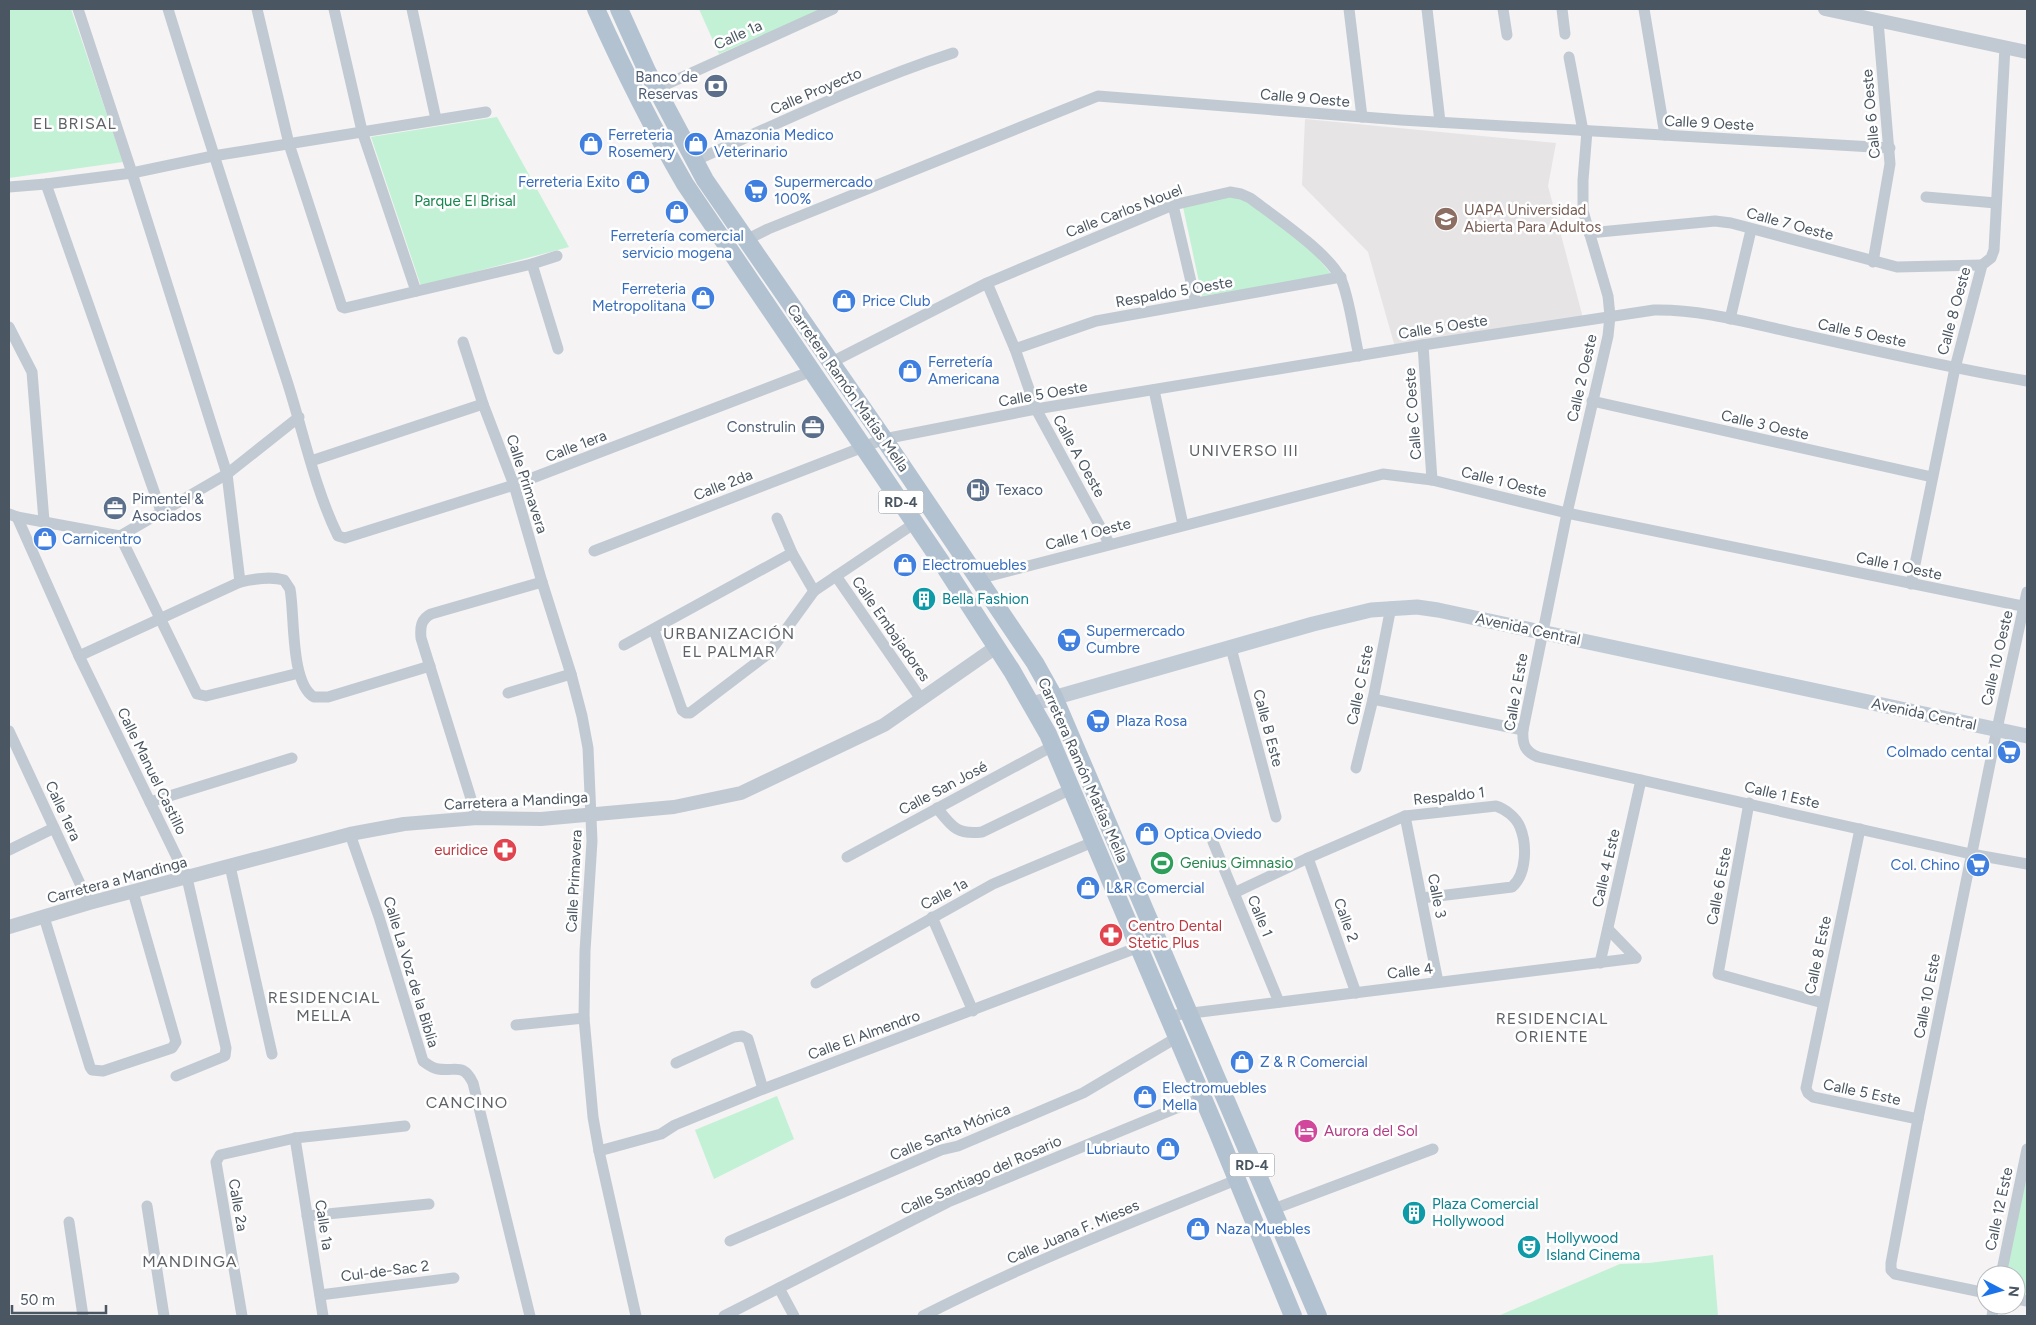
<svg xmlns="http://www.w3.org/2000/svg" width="2036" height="1325" font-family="Figtree,sans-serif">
<rect width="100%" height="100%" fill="#f5f3f3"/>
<polygon fill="#e6e4e5" points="1305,119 1556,143 1548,186 1583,318 1395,347 1368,252 1302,185"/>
<g fill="#c3f1d5">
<polygon points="9,9 71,9 123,162 9,178"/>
<polygon points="699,9 823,9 719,54"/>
<polygon points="497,117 569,247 421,286 371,137"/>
<polygon points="1236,194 1299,236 1333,276 1202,296 1183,207"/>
<polygon points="777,1096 794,1139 714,1179 695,1130"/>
<polygon points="2027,1173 2027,1297 2016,1295 2016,1275 2006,1275"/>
<polygon points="1713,1255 1718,1316 1498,1316 1620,1264 1649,1263"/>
</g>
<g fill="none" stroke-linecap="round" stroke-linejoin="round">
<g stroke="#c1cad2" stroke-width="11">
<path d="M168,9c38,123 78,246 118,369 17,52 28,109 52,158l7,2 169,-53 298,-114"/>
<polyline points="257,9 289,144 342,307 345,308 532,264 557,256"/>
<polyline points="334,9 362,131 416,291"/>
<polyline points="412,9 436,119"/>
<polyline points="1349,9 1362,117"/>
<polyline points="1427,9 1440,122"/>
<polyline points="1503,9 1507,35"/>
<polyline points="1562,9 1565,34"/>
<polyline points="1644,9 1665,135"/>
<polyline points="1569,57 1583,131"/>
<polyline points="656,89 833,9"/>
<path d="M1587,131l-4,49v31l25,85 2,20 -2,20 -41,177 -44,217c-1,14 2,22 15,27l433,97 56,10"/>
<path d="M694,161c85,-38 170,-79 259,-108"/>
<polyline points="46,184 162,514"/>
<polyline points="9,187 46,184 132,173 78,9"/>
<polyline points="1926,197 1996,203"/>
<polyline points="1173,205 1196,303"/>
<polyline points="1589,233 1715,221 1731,223 1897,267 1982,265"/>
<polyline points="746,240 768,229 1098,96 1401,120 1890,148"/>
<polyline points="1873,262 1890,164 1878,21"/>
<polyline points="532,264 558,349"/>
<polyline points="987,283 1015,349 1036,409 1109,543"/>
<polyline points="1730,319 1751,230"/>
<polyline points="9,327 32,372 44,521"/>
<polyline points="463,342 483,404 514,485 542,582 571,674 582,716 588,748 592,841 585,951 584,1018 593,1117 599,1151 636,1316"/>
<polyline points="1423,345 1432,480"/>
<polyline points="1015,349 1096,321 1341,277"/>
<path d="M830,363l157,-80 186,-78 57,-13 11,2 9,4c24,18 77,54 90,79 9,17 14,59 19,79"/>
<polyline points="1154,390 1183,525"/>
<polyline points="1592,401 1932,477"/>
<polyline points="311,461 483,404"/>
<polyline points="9,514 17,517 120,536 227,474 299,417"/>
<polyline points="17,517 79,656 187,878 226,1048 225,1056 176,1076"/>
<polyline points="777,518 792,553 814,591"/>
<polyline points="120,536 197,694 206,696 299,673"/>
<path d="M594,551l290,-112 152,-30 387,-64 231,-35c49,-1 99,14 146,24 76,17 151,34 227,47"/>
<polyline points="836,576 921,699"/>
<polyline points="978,579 1383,474 1432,480 1567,513 2027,607"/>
<polyline points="240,582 227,474 132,173 213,156 486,112"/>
<polyline points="1911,584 1955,368 1982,265 1991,258 1994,250 2005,47"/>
<polyline points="654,630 682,710 686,713 690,713 769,653 814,591 915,523"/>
<polyline points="624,645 792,553"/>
<polyline points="1231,648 1276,817"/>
<path d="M79,656l161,-74c14,-3 30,-6 44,-2l6,9c5,26 0,94 24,108h14l102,-31"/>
<polyline points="508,693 571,674"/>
<polyline points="1373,699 1523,730"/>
<polyline points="9,731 89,903"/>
<polyline points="1356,768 1373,699 1391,607"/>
<polyline points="150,802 292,758"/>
<polyline points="1749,803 1718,974 1823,1003"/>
<path d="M937,808c15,19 20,27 45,24l89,-43"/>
<polyline points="1405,816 1438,982"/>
<path d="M477,818l-56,-180c-1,-11 0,-19 10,-24l111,-32"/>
<polyline points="1860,829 1806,1088 1808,1093 1813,1097 1918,1119"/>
<path d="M350,834l29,83 44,144c4,3 9,7 15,8 17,3 25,-7 35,14l57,233"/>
<polyline points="1213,842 1279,1002"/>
<polyline points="9,850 54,828"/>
<polyline points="847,857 1053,746"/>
<polyline points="1308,858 1356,993"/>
<polyline points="230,866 272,1054"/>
<path d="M1234,893l74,-35 97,-42 91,-10c9,3 20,11 24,21 7,17 7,47 -8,60l-90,11"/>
<polyline points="44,917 90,1067 92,1070 103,1071 172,1048 176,1042 133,892"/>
<polyline points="932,917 973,1011"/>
<polyline points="1608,929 1636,958"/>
<polyline points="1600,963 1641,780"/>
<polyline points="816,983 993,884 1093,842"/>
<polyline points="1168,1016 1636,958"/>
<polyline points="516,1025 584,1018"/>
<polyline points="676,1063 734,1037 742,1036 748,1039 763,1089"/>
<polyline points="295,1138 323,1316"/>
<polyline points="599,1151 661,1134 675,1125 763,1089 1139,947"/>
<polyline points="147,1206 164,1316"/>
<polyline points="1271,1210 1433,1149"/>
<polyline points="307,1216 429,1204"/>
<polyline points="69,1222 83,1316"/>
<polyline points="730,1241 941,1150 958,1146 1083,1093 1176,1038"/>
<polyline points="2001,1275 2027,1149"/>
<polyline points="779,1288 794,1316"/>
<polyline points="1986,1293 1895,1274 1891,1270 1891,1263 1918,1119 1997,729 2027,592"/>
<polyline points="320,1295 454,1278"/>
<polyline points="2016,1299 2027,1301"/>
<polyline points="242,1316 216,1162 220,1155 295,1138 405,1126"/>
<polyline points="724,1316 948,1202 1201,1098"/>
<path d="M923,1316c101,-52 208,-93 313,-136"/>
<polyline points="1992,1316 1994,1305"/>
</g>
<g stroke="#c1cad2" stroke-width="14">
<polyline points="1825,9 2027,52"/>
<polyline points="9,927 89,903 350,834 404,824 477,818 541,819 674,807 741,793 884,725 996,647"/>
</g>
<polyline stroke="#c1cbd6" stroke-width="15" points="1032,704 1313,624 1371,610 1417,607 1438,610 2027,736"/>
<g stroke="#b3c2d1" stroke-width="18">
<path d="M596,9c27,60 56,118 89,175l261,385 66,102 36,63 169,397 76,185"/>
<polyline points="619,9 647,71 705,180 884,439 1035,663 1054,697 1318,1316"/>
</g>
</g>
<defs>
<g id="bank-disc" transform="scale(1.25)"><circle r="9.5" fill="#5c6f8a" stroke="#fff"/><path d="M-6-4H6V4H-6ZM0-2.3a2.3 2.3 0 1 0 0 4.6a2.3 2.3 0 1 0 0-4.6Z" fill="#fff"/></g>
<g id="shop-disc" transform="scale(1.25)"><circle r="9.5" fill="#3f7fe0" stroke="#fff"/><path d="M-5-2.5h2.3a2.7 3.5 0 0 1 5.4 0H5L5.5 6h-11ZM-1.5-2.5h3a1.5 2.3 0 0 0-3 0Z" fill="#fff"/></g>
<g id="supermarket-disc" transform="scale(1.25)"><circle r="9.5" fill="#3f7fe0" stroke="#fff"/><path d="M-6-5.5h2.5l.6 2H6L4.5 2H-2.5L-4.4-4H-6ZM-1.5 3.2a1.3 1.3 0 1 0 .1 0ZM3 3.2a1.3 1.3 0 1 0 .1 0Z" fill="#fff"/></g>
<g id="university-disc" transform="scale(1.25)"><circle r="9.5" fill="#8d6e63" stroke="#fff"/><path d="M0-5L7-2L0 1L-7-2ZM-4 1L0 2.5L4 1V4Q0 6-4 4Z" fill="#fff"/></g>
<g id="office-disc" transform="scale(1.25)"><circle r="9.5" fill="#5c6f8a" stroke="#fff"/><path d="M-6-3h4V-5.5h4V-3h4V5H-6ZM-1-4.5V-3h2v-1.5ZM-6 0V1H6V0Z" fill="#fff"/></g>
<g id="fuel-disc" transform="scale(1.25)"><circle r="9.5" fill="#5c6f8a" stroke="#fff"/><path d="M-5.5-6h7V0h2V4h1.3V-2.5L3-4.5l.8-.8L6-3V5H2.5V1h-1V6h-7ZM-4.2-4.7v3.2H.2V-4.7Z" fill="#fff"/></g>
<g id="building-disc" transform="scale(1.25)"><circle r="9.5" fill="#0f9aa8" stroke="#fff"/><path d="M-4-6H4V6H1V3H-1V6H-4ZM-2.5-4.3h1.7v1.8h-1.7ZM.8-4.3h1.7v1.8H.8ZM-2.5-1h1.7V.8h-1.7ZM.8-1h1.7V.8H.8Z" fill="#fff"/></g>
<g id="pharmacy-disc" transform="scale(1.25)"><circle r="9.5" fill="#e0444e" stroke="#fff"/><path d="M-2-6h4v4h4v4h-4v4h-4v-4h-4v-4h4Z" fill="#fff"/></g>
<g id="stadium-disc" transform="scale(1.25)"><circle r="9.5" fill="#2e9e5b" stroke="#fff"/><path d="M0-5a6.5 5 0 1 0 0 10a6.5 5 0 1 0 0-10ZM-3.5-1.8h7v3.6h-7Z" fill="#fff"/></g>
<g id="hotel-disc" transform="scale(1.25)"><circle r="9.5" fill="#d1479c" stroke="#fff"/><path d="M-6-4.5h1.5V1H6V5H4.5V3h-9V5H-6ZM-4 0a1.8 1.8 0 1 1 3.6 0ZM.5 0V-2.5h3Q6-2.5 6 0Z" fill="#fff"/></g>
<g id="theatre-disc" transform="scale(1.25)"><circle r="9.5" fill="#0f9aa8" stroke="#fff"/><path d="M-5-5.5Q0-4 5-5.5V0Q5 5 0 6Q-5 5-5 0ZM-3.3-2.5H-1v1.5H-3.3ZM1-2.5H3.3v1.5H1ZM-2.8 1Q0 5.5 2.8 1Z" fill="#fff"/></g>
</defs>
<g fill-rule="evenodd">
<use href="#bank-disc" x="716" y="86"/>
<use href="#shop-disc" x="591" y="144"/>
<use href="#shop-disc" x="696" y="144"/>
<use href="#shop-disc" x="638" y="182"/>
<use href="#supermarket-disc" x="756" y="191"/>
<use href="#shop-disc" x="677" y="212"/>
<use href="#university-disc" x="1446" y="219"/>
<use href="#shop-disc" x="703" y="298"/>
<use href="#shop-disc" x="844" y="301"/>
<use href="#shop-disc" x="910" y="371"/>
<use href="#office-disc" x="813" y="427"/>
<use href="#fuel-disc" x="978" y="490"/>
<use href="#office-disc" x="115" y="508"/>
<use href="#shop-disc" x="45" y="539"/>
<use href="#shop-disc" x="905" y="565"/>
<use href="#building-disc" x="924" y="599"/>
<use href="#supermarket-disc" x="1069" y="640"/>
<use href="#supermarket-disc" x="1098" y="721"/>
<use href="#supermarket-disc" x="2009" y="752"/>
<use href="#shop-disc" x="1147" y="834"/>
<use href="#pharmacy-disc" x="505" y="850"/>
<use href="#stadium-disc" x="1162" y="863"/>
<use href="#supermarket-disc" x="1978" y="865"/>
<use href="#shop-disc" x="1088" y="888"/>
<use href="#pharmacy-disc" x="1111" y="935"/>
<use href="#shop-disc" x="1242" y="1062"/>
<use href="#shop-disc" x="1145" y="1097"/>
<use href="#hotel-disc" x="1306" y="1131"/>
<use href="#shop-disc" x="1168" y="1149"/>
<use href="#building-disc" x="1414" y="1213"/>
<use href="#shop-disc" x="1198" y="1229"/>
<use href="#theatre-disc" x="1529" y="1247"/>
</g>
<g text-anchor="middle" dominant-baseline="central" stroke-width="5" stroke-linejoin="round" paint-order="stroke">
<g fill="#fff" stroke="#808990" stroke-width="1">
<rect x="878.5" y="490.5" width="45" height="23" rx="4"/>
<rect x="1229.5" y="1153.5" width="45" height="23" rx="4"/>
</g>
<g font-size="14" font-weight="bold" fill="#4a5661">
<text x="901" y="502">RD-4</text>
<text x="1252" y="1165">RD-4</text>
</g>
<g font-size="15" fill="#4a5661" stroke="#fff">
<text transform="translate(738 35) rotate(-24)">Calle 1a</text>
<text transform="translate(816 91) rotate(-23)">Calle Proyecto</text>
<text transform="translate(1305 98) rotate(5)">Calle 9 Oeste</text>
<text transform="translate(1871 114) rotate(-95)">Calle 6 Oeste</text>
<text transform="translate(1709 123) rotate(3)">Calle 9 Oeste</text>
<text transform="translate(1124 211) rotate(-21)">Calle Carlos Nouel</text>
<text transform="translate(1790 224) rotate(15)">Calle 7 Oeste</text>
<text transform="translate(1174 292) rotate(-10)">Respaldo 5 Oeste</text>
<text transform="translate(1954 311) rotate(-75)">Calle 8 Oeste</text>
<text transform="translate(1443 327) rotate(-9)">Calle 5 Oeste</text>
<text transform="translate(1862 333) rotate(12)">Calle 5 Oeste</text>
<text transform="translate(1582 378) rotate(-77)">Calle 2 Oeste</text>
<text transform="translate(848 388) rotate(55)">Carretera Ramón Matías Mella</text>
<text transform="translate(1043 394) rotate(-10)">Calle 5 Oeste</text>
<text transform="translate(1413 414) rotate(-94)">Calle C Oeste</text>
<text transform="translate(1765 425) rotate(13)">Calle 3 Oeste</text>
<text transform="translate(576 446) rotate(-21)">Calle 1era</text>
<text transform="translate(1079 456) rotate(61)">Calle A Oeste</text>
<text transform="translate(1504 482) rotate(14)">Calle 1 Oeste</text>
<text transform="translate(527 484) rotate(72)">Calle Primavera</text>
<text transform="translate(723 485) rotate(-21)">Calle 2da</text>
<text transform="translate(1088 534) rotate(-15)">Calle 1 Oeste</text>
<text transform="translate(1899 566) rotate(12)">Calle 1 Oeste</text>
<text transform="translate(891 629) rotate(55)">Calle Embajadores</text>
<text transform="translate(1528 629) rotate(12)">Avenida Central</text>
<text transform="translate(1997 658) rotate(-77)">Calle 10 Oeste</text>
<text transform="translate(1360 685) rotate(-78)">Calle C Este</text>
<text transform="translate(1516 692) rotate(-80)">Calle 2 Este</text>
<text transform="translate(1924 714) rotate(12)">Avenida Central</text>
<text transform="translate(1268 728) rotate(75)">Calle B Este</text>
<text transform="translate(1083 770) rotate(66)">Carretera Ramón Matías Mella</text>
<text transform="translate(152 771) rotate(64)">Calle Manuel Castillo</text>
<text transform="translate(943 788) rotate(-28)">Calle San José</text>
<text transform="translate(1782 795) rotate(13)">Calle 1 Este</text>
<text transform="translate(1449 796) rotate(-6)">Respaldo 1</text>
<text transform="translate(516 801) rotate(-3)">Carretera a Mandinga</text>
<text transform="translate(63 811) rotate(65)">Calle 1era</text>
<text transform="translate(1606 868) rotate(-77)">Calle 4 Este</text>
<text transform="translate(117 880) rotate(-15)">Carretera a Mandinga</text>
<text transform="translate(574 881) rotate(-87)">Calle Primavera</text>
<text transform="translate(1719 886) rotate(-79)">Calle 6 Este</text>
<text transform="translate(944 894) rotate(-28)">Calle 1a</text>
<text transform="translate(1437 896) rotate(79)">Calle 3</text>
<text transform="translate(1260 916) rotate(68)">Calle 1</text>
<text transform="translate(1346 920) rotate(70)">Calle 2</text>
<text transform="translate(1818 955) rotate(-78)">Calle 8 Este</text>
<text transform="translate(1410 971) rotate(-7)">Calle 4</text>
<text transform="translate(411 972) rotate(73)">Calle La Voz de la Biblia</text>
<text transform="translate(1927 996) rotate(-79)">Calle 10 Este</text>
<text transform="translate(864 1035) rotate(-20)">Calle El Almendro</text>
<text transform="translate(1862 1092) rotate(12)">Calle 5 Este</text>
<text transform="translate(950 1132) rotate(-22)">Calle Santa Mónica</text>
<text transform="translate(981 1175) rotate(-24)">Calle Santiago del Rosario</text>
<text transform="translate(238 1205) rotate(80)">Calle 2a</text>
<text transform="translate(1999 1209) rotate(-78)">Calle 12 Este</text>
<text transform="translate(324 1225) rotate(81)">Calle 1a</text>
<text transform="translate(1073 1232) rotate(-23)">Calle Juana F. Mieses</text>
<text transform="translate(385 1271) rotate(-7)">Cul-de-Sac 2</text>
</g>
<g font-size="15" fill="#4e5e75" stroke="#fff" text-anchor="end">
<text x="698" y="77">Banco de<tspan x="698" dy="17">Reservas</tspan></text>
<text x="796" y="427">Construlin</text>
<text x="996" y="490" text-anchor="start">Texaco</text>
<text x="132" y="499" text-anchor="start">Pimentel &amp;<tspan x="132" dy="17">Asociados</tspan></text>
</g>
<g font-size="15" fill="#366cbe" stroke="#fff" text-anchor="start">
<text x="608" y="135">Ferreteria<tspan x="608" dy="17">Rosemery</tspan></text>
<text x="714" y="135">Amazonia Medico<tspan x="714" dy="17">Veterinario</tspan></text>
<text x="620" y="182" text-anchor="end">Ferreteria Exito</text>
<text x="774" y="182">Supermercado<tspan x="774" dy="17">100%</tspan></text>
<text x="677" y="236" text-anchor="middle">Ferretería comercial<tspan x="677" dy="17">servicio mogena</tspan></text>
<text x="686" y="289" text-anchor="end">Ferreteria<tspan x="686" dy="17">Metropolitana</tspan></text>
<text x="862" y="301">Price Club</text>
<text x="928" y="362">Ferretería<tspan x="928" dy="17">Americana</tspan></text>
<text x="62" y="539">Carnicentro</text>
<text x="922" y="565">Electromuebles</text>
<text x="1086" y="631">Supermercado<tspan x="1086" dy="17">Cumbre</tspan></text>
<text x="1116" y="721">Plaza Rosa</text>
<text x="1992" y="752" text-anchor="end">Colmado cental</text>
<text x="1164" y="834">Optica Oviedo</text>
<text x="1960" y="865" text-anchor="end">Col. Chino</text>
<text x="1106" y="888">L&amp;R Comercial</text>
<text x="1260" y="1062">Z &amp; R Comercial</text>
<text x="1162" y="1088">Electromuebles<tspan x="1162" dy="17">Mella</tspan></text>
<text x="1150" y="1149" text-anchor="end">Lubriauto</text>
<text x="1216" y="1229">Naza Muebles</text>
</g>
<g font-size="15" fill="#17864f" stroke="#fff">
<text x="465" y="201">Parque El Brisal</text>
</g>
<g font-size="15" fill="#785e54" stroke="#fff" text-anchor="start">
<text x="1464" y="210">UAPA Universidad<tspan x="1464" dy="17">Abierta Para Adultos</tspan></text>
</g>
<g font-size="15" fill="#0d838f" stroke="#fff" text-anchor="start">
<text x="942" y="599">Bella Fashion</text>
<text x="1432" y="1204">Plaza Comercial<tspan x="1432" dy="17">Hollywood</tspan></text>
<text x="1546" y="1238">Hollywood<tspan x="1546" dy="17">Island Cinema</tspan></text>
</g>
<g font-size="15" fill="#be3a42" stroke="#fff" text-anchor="end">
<text x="488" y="850">euridice</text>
<text x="1128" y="926" text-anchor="start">Centro Dental<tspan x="1128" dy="17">Stetic Plus</tspan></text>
</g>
<g font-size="15" fill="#27864d" stroke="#fff" text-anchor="start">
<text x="1180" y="863">Genius Gimnasio</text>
</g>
<g font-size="15" fill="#b23c85" stroke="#fff" text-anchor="start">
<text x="1324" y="1131">Aurora del Sol</text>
</g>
<g font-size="16" letter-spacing="1" fill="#5f6368" stroke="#fff">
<text x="75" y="123">EL BRISAL</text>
<text x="1244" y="450">UNIVERSO III</text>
<text x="729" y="633">URBANIZACIÓN<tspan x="729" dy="18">EL PALMAR</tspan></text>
<text x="324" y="997">RESIDENCIAL<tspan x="324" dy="18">MELLA</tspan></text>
<text x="1552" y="1018">RESIDENCIAL<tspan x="1552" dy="18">ORIENTE</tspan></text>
<text x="467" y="1102">CANCINO</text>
<text x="190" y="1261">MANDINGA</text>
</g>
</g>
<rect width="2036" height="1325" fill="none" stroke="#4a5661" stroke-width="20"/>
<g transform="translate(2001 1290) rotate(96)"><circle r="24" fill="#ffffff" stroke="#b7bbc0"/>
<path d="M0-4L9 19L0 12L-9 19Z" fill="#1a73e8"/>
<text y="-8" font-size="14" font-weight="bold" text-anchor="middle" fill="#4a5661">N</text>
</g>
<path d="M12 1305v8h94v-8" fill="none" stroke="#4a5661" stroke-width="2.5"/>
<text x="20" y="1305" font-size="15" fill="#4a5661" stroke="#ffffff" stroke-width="4" paint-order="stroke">50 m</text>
</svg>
